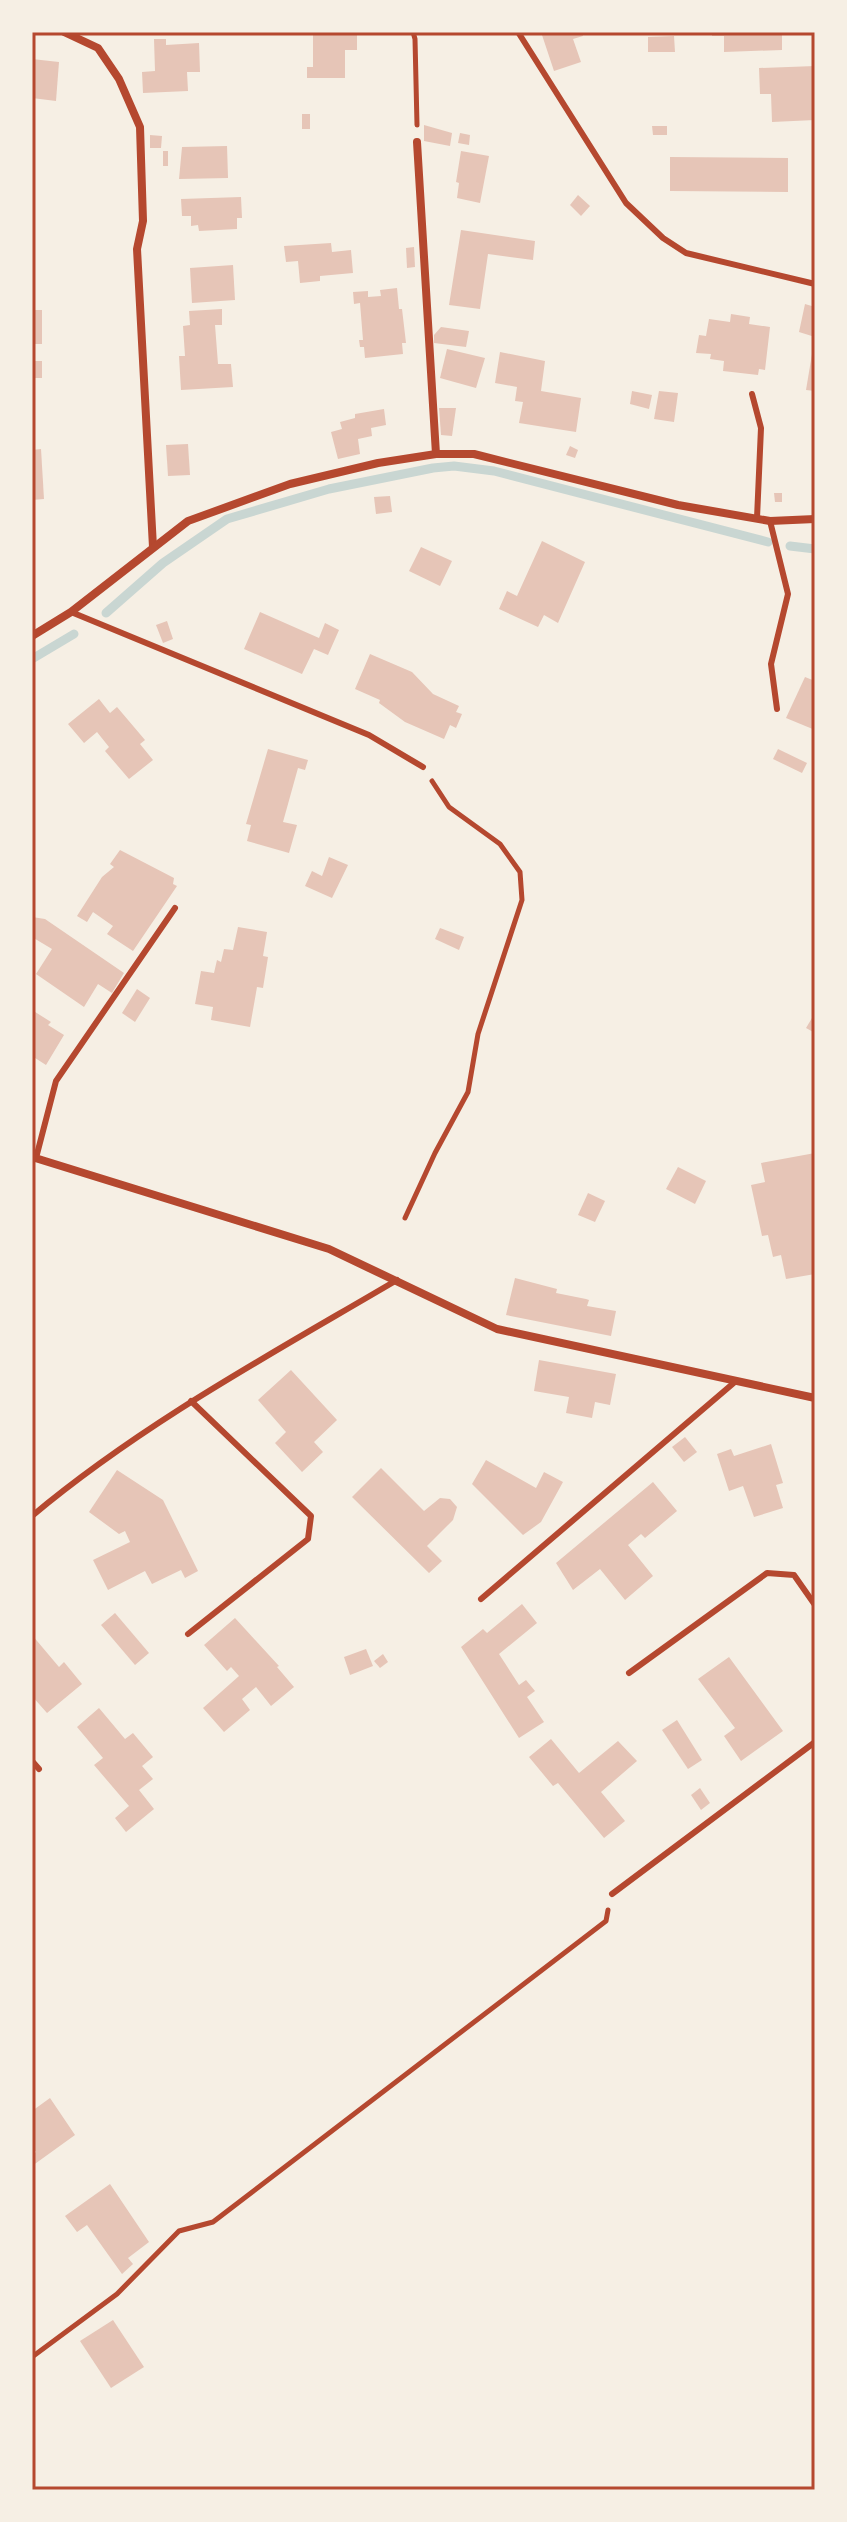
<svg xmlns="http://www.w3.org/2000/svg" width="847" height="2522" font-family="Helvetica,sans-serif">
<rect width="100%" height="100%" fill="#f6efe4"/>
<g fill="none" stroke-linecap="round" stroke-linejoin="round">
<g stroke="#c9d6d2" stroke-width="9">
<polyline points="790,546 815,549"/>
<polyline points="106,613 163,563 227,519 329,489 433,468 454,466 494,471 768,542"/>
<polyline points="32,659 74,634"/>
</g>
</g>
<g fill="#e6c5b7">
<polygon points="313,32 357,32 357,50 345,50 345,78 307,78 307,67 313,67"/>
<polygon points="541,32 582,32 583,36 573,39 581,62 554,71"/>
<polygon points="712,32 782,32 782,50 724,52 724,36 712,36"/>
<polygon points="674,36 675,52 648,52 648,37"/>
<polygon points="154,39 166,39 166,45 199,43 200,72 187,72 188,91 143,93 142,72 155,71"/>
<polygon points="32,59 59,62 56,101 32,98"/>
<polygon points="815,66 815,120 772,122 771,94 760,94 759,68"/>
<rect x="302" y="114" width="8" height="15"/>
<polygon points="424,125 452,133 450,146 424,141"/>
<polygon points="652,126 667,126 667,135 653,135"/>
<polygon points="460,133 470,135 469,145 458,143"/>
<polygon points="150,135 162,136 161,148 150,148"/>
<polygon points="227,146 228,178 179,179 182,147"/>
<rect x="163" y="151" width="5" height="15"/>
<polygon points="461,151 489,156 480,203 457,198 459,183 456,182"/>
<polygon points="670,157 788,158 788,192 670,191"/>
<polygon points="578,195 590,206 581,216 570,205"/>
<polygon points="241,197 242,218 237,218 237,229 199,231 198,225 191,226 191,216 182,216 181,199"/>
<polygon points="461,230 535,241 533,260 488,254 480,309 449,305"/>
<polygon points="331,243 332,252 351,250 353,273 320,276 320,281 300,283 298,261 286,262 284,246"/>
<polygon points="414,247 415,267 407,268 406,248"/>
<polygon points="233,265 235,300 192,303 190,268"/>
<polygon points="397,288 399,309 402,309 406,343 402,343 403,354 365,358 364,347 360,347 359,340 363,340 360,303 354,304 353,292 368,291 368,297 381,296 380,290"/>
<polygon points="805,304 815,307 815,337 799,332"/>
<polygon points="222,309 222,325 215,325 218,364 231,364 233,387 181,390 179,356 185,356 183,326 190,325 189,311"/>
<rect x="32" y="310" width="10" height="34"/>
<polygon points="731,314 750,317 749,324 770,327 765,370 759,369 758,375 723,371 724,361 710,359 711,354 696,353 699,335 706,336 709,319 730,322"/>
<polygon points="441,327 469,331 466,347 434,343 434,335"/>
<polygon points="813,348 815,348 815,391 806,390"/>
<polygon points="447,349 485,358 476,388 440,378"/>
<polygon points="500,352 545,361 541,391 581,398 576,432 519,423 523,402 515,401 517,387 495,383"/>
<rect x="32" y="361" width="10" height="17"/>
<polygon points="632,391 652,395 649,409 630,404"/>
<polygon points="659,391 678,393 674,422 654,419"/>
<polygon points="439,408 456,408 452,436 441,435"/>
<polygon points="384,409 386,425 371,428 372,436 358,439 360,454 338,459 331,432 342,429 340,422 355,418 355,414"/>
<polygon points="188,444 190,475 168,476 166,445"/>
<polygon points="570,446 578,450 575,458 566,455"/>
<polygon points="41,449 44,499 32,500 32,450"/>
<polygon points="774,493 782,493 782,502 775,502"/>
<polygon points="390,496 392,512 376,514 374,497"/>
<polygon points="542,541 585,562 558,623 544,615 538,627 499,609 507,591 517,596"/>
<polygon points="421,547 452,561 440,586 409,571"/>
<polygon points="260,612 319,638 325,623 339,630 328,655 314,649 302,674 244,649"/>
<polygon points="167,621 173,639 163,643 156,625"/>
<polygon points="370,654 412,672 433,694 459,706 456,712 462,714 456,728 450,725 444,739 405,722 379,703 380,700 355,689"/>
<polygon points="805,677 815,681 815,730 786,718"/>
<polygon points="99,699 110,713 117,707 145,740 140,744 153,760 129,779 105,751 109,747 97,732 84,743 68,724"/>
<polygon points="268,749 308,760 305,770 298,768 283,822 297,825 289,853 247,841 251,825 246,824"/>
<polygon points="778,749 807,763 802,773 773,759"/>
<polygon points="120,850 174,878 173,884 177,886 133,951 107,934 113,926 93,912 87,922 77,916 102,877 114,867 110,864"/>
<polygon points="329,857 348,865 332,898 305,886 312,871 322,876"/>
<polygon points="32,917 45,919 124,973 112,993 98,984 84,1007 36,974 52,949 32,937"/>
<polygon points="238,927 267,932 263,956 268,957 263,988 257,987 250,1027 211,1020 213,1007 195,1004 201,971 214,973 217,960 221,962 224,949 233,950"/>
<polygon points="440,928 464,937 459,950 435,939"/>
<polygon points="137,989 150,998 135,1022 122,1013"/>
<polygon points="32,1010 51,1022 48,1025 64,1035 46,1065 32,1056"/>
<polygon points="815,1013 815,1033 806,1028"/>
<polygon points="815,1153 815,1274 786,1279 781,1255 773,1257 768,1235 762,1236 751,1185 765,1182 761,1163"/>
<polygon points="678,1167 706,1181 695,1204 666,1189"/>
<polygon points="588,1193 605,1201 595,1222 578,1215"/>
<polygon points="515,1278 557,1289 556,1293 586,1299 589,1300 587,1306 616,1311 611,1336 506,1315"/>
<polygon points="539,1360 616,1374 610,1405 595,1402 592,1418 566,1413 569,1397 534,1391"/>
<polygon points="291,1370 337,1420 314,1442 323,1452 302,1472 275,1443 286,1432 258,1400"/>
<polygon points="685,1437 697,1452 684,1462 672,1447"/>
<polygon points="771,1444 783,1483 776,1485 783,1508 754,1517 743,1486 729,1491 717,1454 731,1449 734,1456"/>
<polygon points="486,1460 536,1488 544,1472 563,1482 541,1522 523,1535 472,1484"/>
<polygon points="381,1468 424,1511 440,1498 450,1499 457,1507 453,1520 427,1546 442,1561 429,1573 352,1497"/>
<polygon points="117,1470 163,1500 198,1571 185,1578 181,1570 152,1584 145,1571 108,1590 93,1560 130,1542 125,1531 119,1534 89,1512"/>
<polygon points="653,1482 677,1511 645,1538 641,1534 628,1545 653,1576 625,1600 600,1569 573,1590 556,1563"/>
<polygon points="522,1604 537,1623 499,1654 519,1685 526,1680 535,1691 527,1697 544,1722 519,1738 461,1647 483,1629 487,1633"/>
<polygon points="115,1613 149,1653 135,1665 101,1625"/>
<polygon points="235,1618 279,1666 277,1667 294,1687 271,1706 256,1687 242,1699 250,1710 224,1732 203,1708 239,1676 231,1667 227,1671 204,1645"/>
<polygon points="32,1635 59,1667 64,1662 82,1684 47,1713 32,1696"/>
<polygon points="366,1649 373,1666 350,1675 344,1657"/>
<polygon points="383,1654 388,1662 380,1668 374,1661"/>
<polygon points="729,1657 783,1731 741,1761 724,1736 735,1728 698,1679"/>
<polygon points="99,1708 125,1739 133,1733 153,1757 142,1766 153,1779 139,1790 154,1809 126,1832 115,1818 129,1806 94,1765 103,1758 77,1727"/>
<polygon points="677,1720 702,1760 688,1769 662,1730"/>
<polygon points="551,1739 579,1773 618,1741 637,1761 601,1792 625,1821 604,1838 558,1783 553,1786 529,1757"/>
<polygon points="700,1788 710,1803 701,1810 691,1795"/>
<polygon points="50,2098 75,2135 32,2166 32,2155 36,2152 32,2147 32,2111"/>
<polygon points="110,2184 149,2242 128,2258 133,2264 122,2274 87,2225 77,2232 65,2216"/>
<polygon points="113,2320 144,2367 111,2388 80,2341"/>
</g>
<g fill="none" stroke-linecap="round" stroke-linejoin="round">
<g stroke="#b5482f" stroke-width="5">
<polyline points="413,32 415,39 417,125"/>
<polyline points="405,1218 435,1153 468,1092 478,1034 522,900 520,872 500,844 449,807 432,781"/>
<polyline points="32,2357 117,2294 179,2231 213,2222 606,1921 608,1910"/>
</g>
<g stroke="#b5482f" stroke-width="6">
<polyline points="518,32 626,203 663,238 686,253 815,284"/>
<polyline points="752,394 761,428 757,518"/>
<polyline points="770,521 788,594 771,664 777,709"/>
<polyline points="71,612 369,735 423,767"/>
<polyline points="36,1158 56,1081 175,908"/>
<path d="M32,1516c111,-93 241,-163 365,-236"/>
<polyline points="481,1599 736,1381"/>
<polyline points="188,1634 308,1539 311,1516 191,1401"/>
<polyline points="629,1673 767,1573 794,1575 815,1605"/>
<polyline points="32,1761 39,1769"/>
<polyline points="612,1894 815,1742"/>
</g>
<g stroke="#b5482f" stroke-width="8">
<polyline points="64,32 98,48 119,79 140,127 143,221 137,249 153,547"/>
<polyline points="417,142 436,454"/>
<polyline points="32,636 71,612 188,521 290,484 378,463 436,454 474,454 678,505 770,521 815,519"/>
<polyline points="32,1157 329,1249 497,1329 815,1398"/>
</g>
</g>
<rect width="847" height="2522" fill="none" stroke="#f6efe4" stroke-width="68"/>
<rect x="34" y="34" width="779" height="2454" fill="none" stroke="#b5482f" stroke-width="3"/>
</svg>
